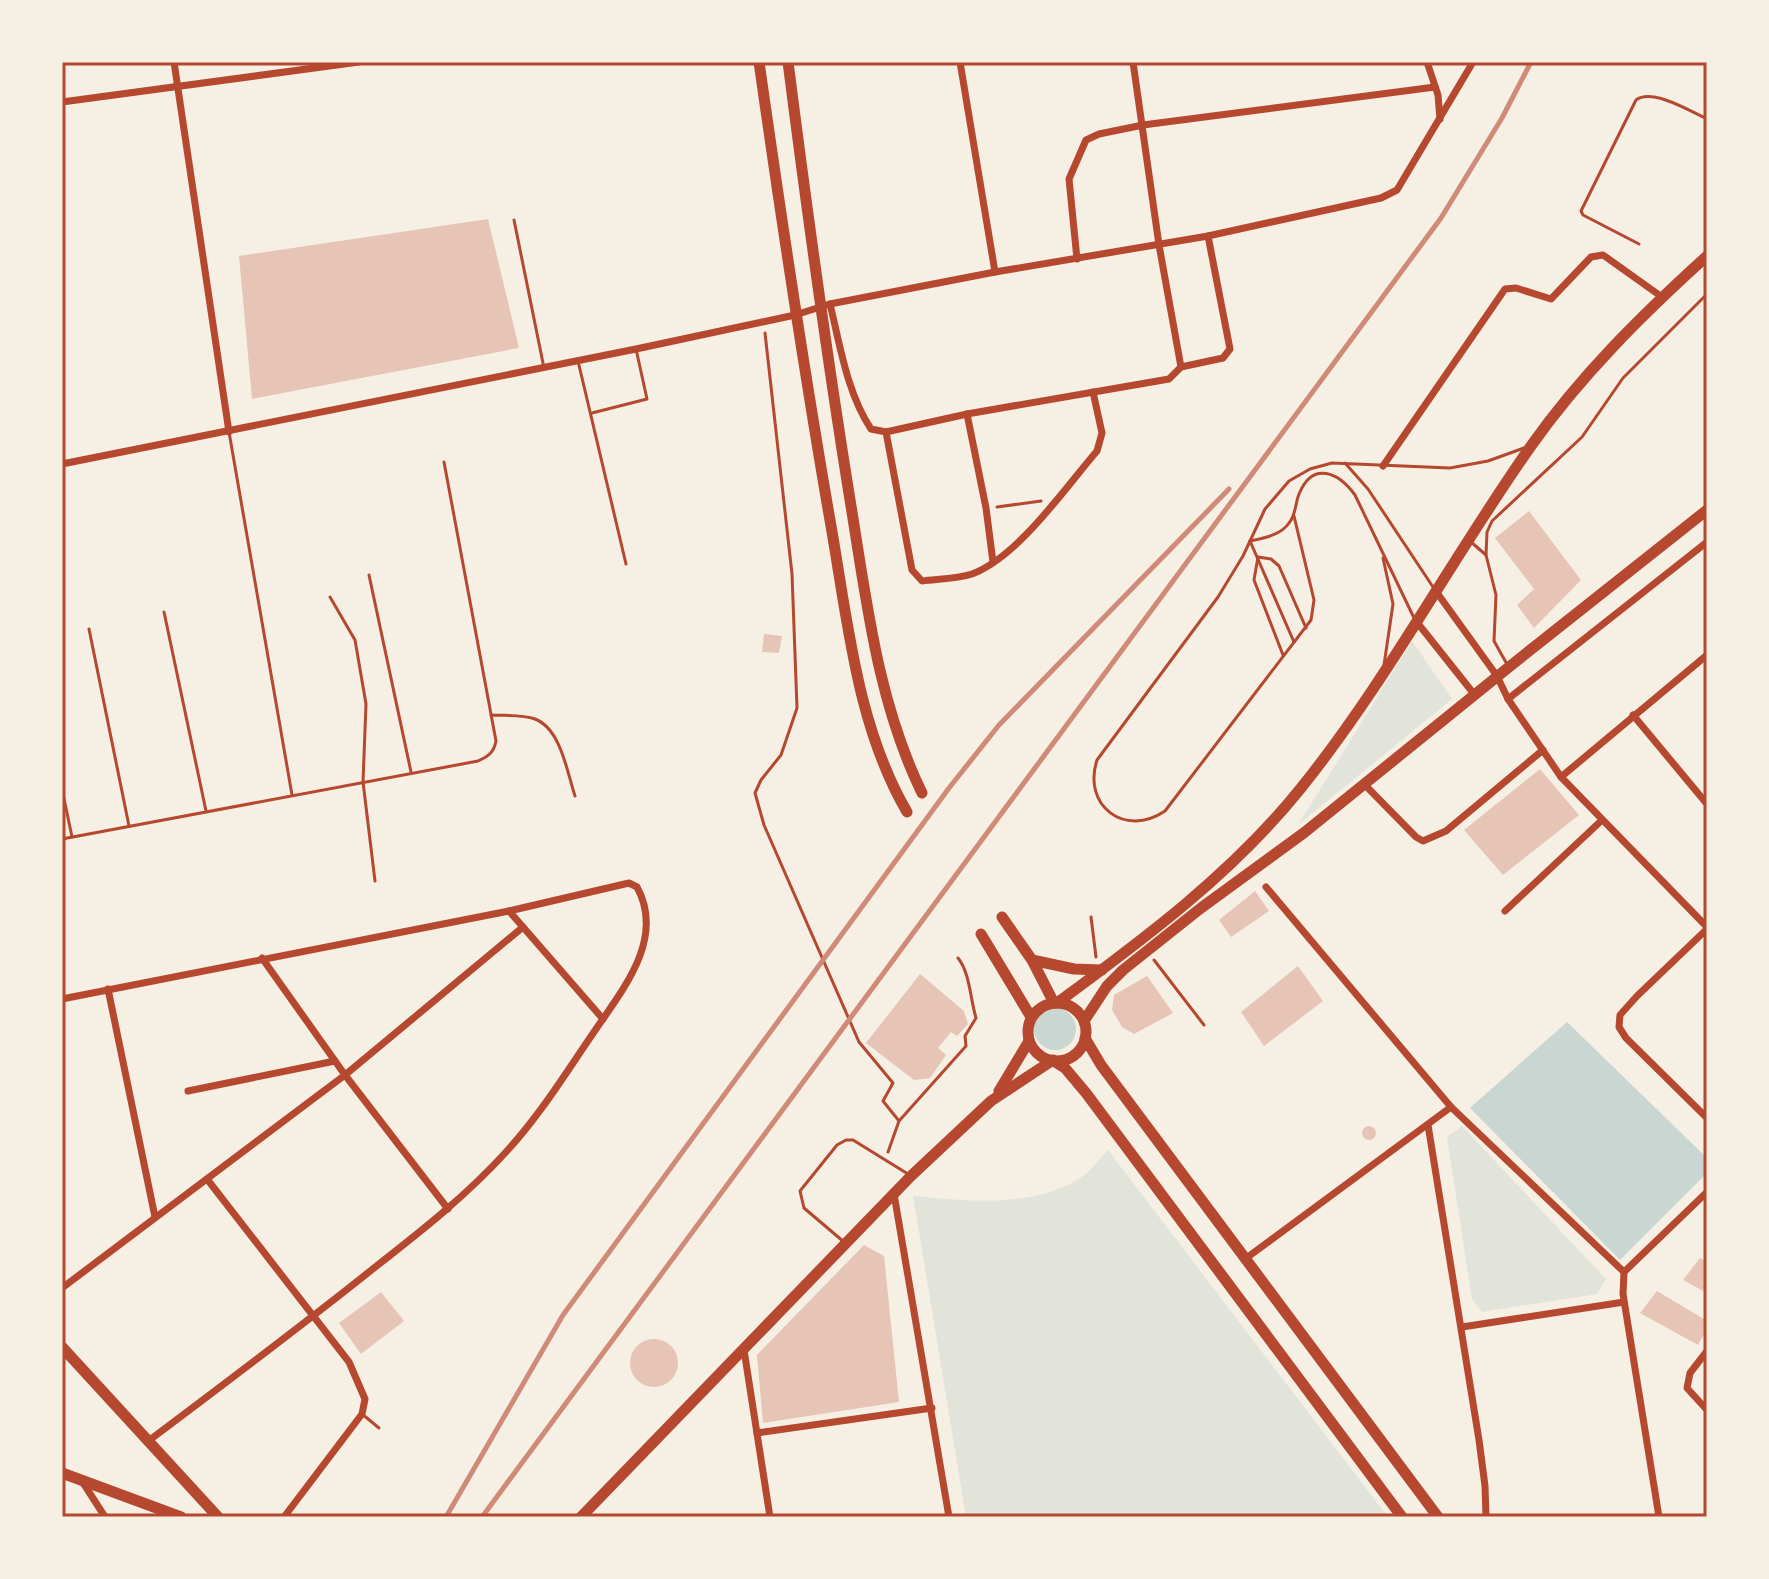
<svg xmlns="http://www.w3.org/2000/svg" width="1769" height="1579" font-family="'Noto Sans',sans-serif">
<rect width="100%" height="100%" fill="#f6efe4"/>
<g fill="#e2e4dc">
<polygon points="1412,641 1452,699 1298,825"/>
<polygon points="1462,1126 1606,1279 1597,1294 1482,1312 1472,1299 1447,1137"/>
<path d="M1108,1150l280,367h-422l-53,-321c53,5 117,12 164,-16 12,-6 22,-21 31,-30z"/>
</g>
<g fill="#c9d6d2">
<circle cx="1055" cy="1029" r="21"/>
<polygon points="1567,1022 1707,1158 1707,1173 1620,1260 1470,1108"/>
</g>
<g fill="#e6c5b7">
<polygon points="488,219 519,348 252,399 239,256"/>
<polygon points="1529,511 1581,580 1534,628 1517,605 1534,589 1495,538"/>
<polygon points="764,634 782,636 779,653 762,652"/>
<polygon points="1540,769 1579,815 1503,875 1464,830"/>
<polygon points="1255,891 1269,911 1231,937 1219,920"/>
<polygon points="1298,966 1323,1001 1264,1046 1241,1012"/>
<polygon points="920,974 964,1011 968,1024 957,1036 951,1032 938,1048 946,1055 930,1078 914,1080 866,1043"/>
<polygon points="1147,976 1173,1013 1134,1034 1122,1027 1112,1010 1114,995"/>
<circle cx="1369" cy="1133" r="7"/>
<polygon points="864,1245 884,1256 899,1402 763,1423 757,1355"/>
<polygon points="1700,1258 1707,1262 1707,1293 1683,1280"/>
<polygon points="1657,1291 1707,1321 1707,1329 1698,1345 1640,1313"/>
<polygon points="381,1292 404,1321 361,1354 339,1323"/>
<circle cx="654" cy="1363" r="24"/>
</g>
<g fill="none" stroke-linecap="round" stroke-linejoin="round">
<g stroke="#b5482f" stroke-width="3">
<polyline points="765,333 792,574 797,708 781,755 761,780 755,793 764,825 859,1042 893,1083 883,1101 899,1121"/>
<polyline points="997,507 1041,501"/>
<polyline points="1091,917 1096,957"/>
<polyline points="1154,960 1204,1025"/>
<path d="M888,1152l11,-31 67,-75 -1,-10 11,-18c-6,-20 -6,-45 -18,-60"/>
</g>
<g stroke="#b5482f" stroke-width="3">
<polyline points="514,220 544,368"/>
<path d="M1639,244l-56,-29 -2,-4 55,-111c16,-12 54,11 71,19"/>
<polyline points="578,361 626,564"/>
<polyline points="592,413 647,399 636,349"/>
<polyline points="229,432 292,795"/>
<polyline points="1345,463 1368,489 1433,587"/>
<path d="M1294,516l20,84 -3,20 -146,191c-40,27 -83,-5 -68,-51l121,-163 25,-41 22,-47 24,-28 21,-12 22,-6 118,5 38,-7 36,-13"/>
<path d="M1250,541c14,-3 31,-6 39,-18 7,-8 6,-19 10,-29 14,-34 40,-21 56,1l60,125"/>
<polyline points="1250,541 1294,642"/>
<polyline points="1471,542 1486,555"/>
<polyline points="1383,558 1393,604 1384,665"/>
<polyline points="369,575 411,772"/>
<polyline points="330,597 355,640 366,704 363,782 375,881"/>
<polyline points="164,612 206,811"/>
<polyline points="89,629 129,826"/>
<polyline points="1283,655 1254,580 1258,557 1271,559 1279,566 1306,628"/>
<polyline points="1508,666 1494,641 1496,595 1486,555 1487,532 1492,521 1582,437 1623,378 1707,294"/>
<path d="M491,715c14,1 31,-1 44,4 26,10 32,53 40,77"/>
<polyline points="62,789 72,837"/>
<path d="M62,839l416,-78c11,-5 16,-9 18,-20l-52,-279"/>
<polyline points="844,1242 804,1208 800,1191 837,1145 846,1140 853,1140 908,1174"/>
<polyline points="362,1414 379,1428"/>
</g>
<g stroke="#b5482f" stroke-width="7">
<polyline points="174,62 229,432"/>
<polyline points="960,62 995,272"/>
<polyline points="1133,62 1159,245 1181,367"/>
<polyline points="1427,62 1438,95 1440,119"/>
<polyline points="62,102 359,62"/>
<polyline points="1077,259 1069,179 1086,140 1099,134 1143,125 1435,87"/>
<path d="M830,304c10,41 17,89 41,125l15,3 26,138 10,11c16,-2 35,-2 50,-7 46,-17 93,-86 125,-123l5,-18 -9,-41"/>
<polyline points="967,414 986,508 993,562"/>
<polyline points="886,432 967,414 1169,379 1181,367 1223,358 1230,349 1208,236"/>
<polyline points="62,464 636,349 795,315 830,304 995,272 1208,236 1381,198 1397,190 1473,62"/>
<polyline points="1383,466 1505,289 1516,288 1551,299 1591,257 1603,255 1662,297"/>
<polyline points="1435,590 1497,676 1508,699 1561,777 1707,927"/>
<polyline points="1416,621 1474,694"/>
<polyline points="1508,699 1707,542"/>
<polyline points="1633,715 1707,804"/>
<polyline points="1561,777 1707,655"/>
<polyline points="1364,784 1416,837 1423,841 1446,831 1543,750"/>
<polyline points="1266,887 1451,1107 1624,1272 1623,1294 1659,1517"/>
<polyline points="1505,911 1602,820"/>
<polyline points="523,927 603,1019"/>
<polyline points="1707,929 1637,996 1620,1015 1619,1027 1626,1038 1707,1118"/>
<polyline points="262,958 345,1075 448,1209"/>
<polyline points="108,989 155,1217"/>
<path d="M62,999l447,-88 120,-28 8,4c28,51 -13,101 -41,142 -29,42 -55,85 -90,123 -40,44 -86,80 -132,116 -75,60 -151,117 -227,174"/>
<polyline points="188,1091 335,1061"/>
<polyline points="1428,1125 1479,1440 1485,1486 1486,1517"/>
<polyline points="207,1179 349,1362 365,1399 362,1414 284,1517"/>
<polyline points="894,1194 949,1517"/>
<polyline points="1245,1259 1451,1107"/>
<polyline points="1624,1272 1707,1192"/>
<polyline points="62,1288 345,1075 523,927 509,911"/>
<polyline points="1462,1327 1624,1302"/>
<polyline points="744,1350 770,1517"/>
<polyline points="1707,1351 1690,1373 1687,1388 1707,1410"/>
<polyline points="757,1433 932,1408"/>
<polyline points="82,1481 105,1517"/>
</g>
<g stroke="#b5482f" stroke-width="11">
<path d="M759,62c22,155 45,309 72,464 17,97 26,200 76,286"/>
<path d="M788,62c19,149 39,296 63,444 16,98 27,197 71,287"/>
<polyline points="1002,917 1032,960 1054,1003"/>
<polyline points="981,934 1031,1017"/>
<polyline points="1032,960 1074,969 1102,970"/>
<path d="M1057,1003c87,-64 176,-130 244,-215 86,-107 151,-230 230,-342 50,-71 112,-132 176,-190"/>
<circle cx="1057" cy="1032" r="29"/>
<polyline points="1084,1021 1107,986 1123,970 1201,908 1305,832 1509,667 1707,510"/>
<polyline points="1085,1038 1101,1065 1438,1517"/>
<polyline points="1054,1061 1065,1068 1086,1093 1402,1517"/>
<polyline points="999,1091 1029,1041"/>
<polyline points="62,1347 218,1517"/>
<polyline points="62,1473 181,1517"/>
<polyline points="581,1517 911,1176 991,1101 1053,1060"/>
</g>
<g stroke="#cf8b77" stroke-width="5">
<polyline points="446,1517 563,1315 949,788 999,725 1229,489"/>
<polyline points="482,1517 1441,218 1502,118 1531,62"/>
</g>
</g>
<rect width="1769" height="1579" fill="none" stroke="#f6efe4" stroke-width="128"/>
<rect x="64" y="64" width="1641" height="1451" fill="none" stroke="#b5482f" stroke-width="3"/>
</svg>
